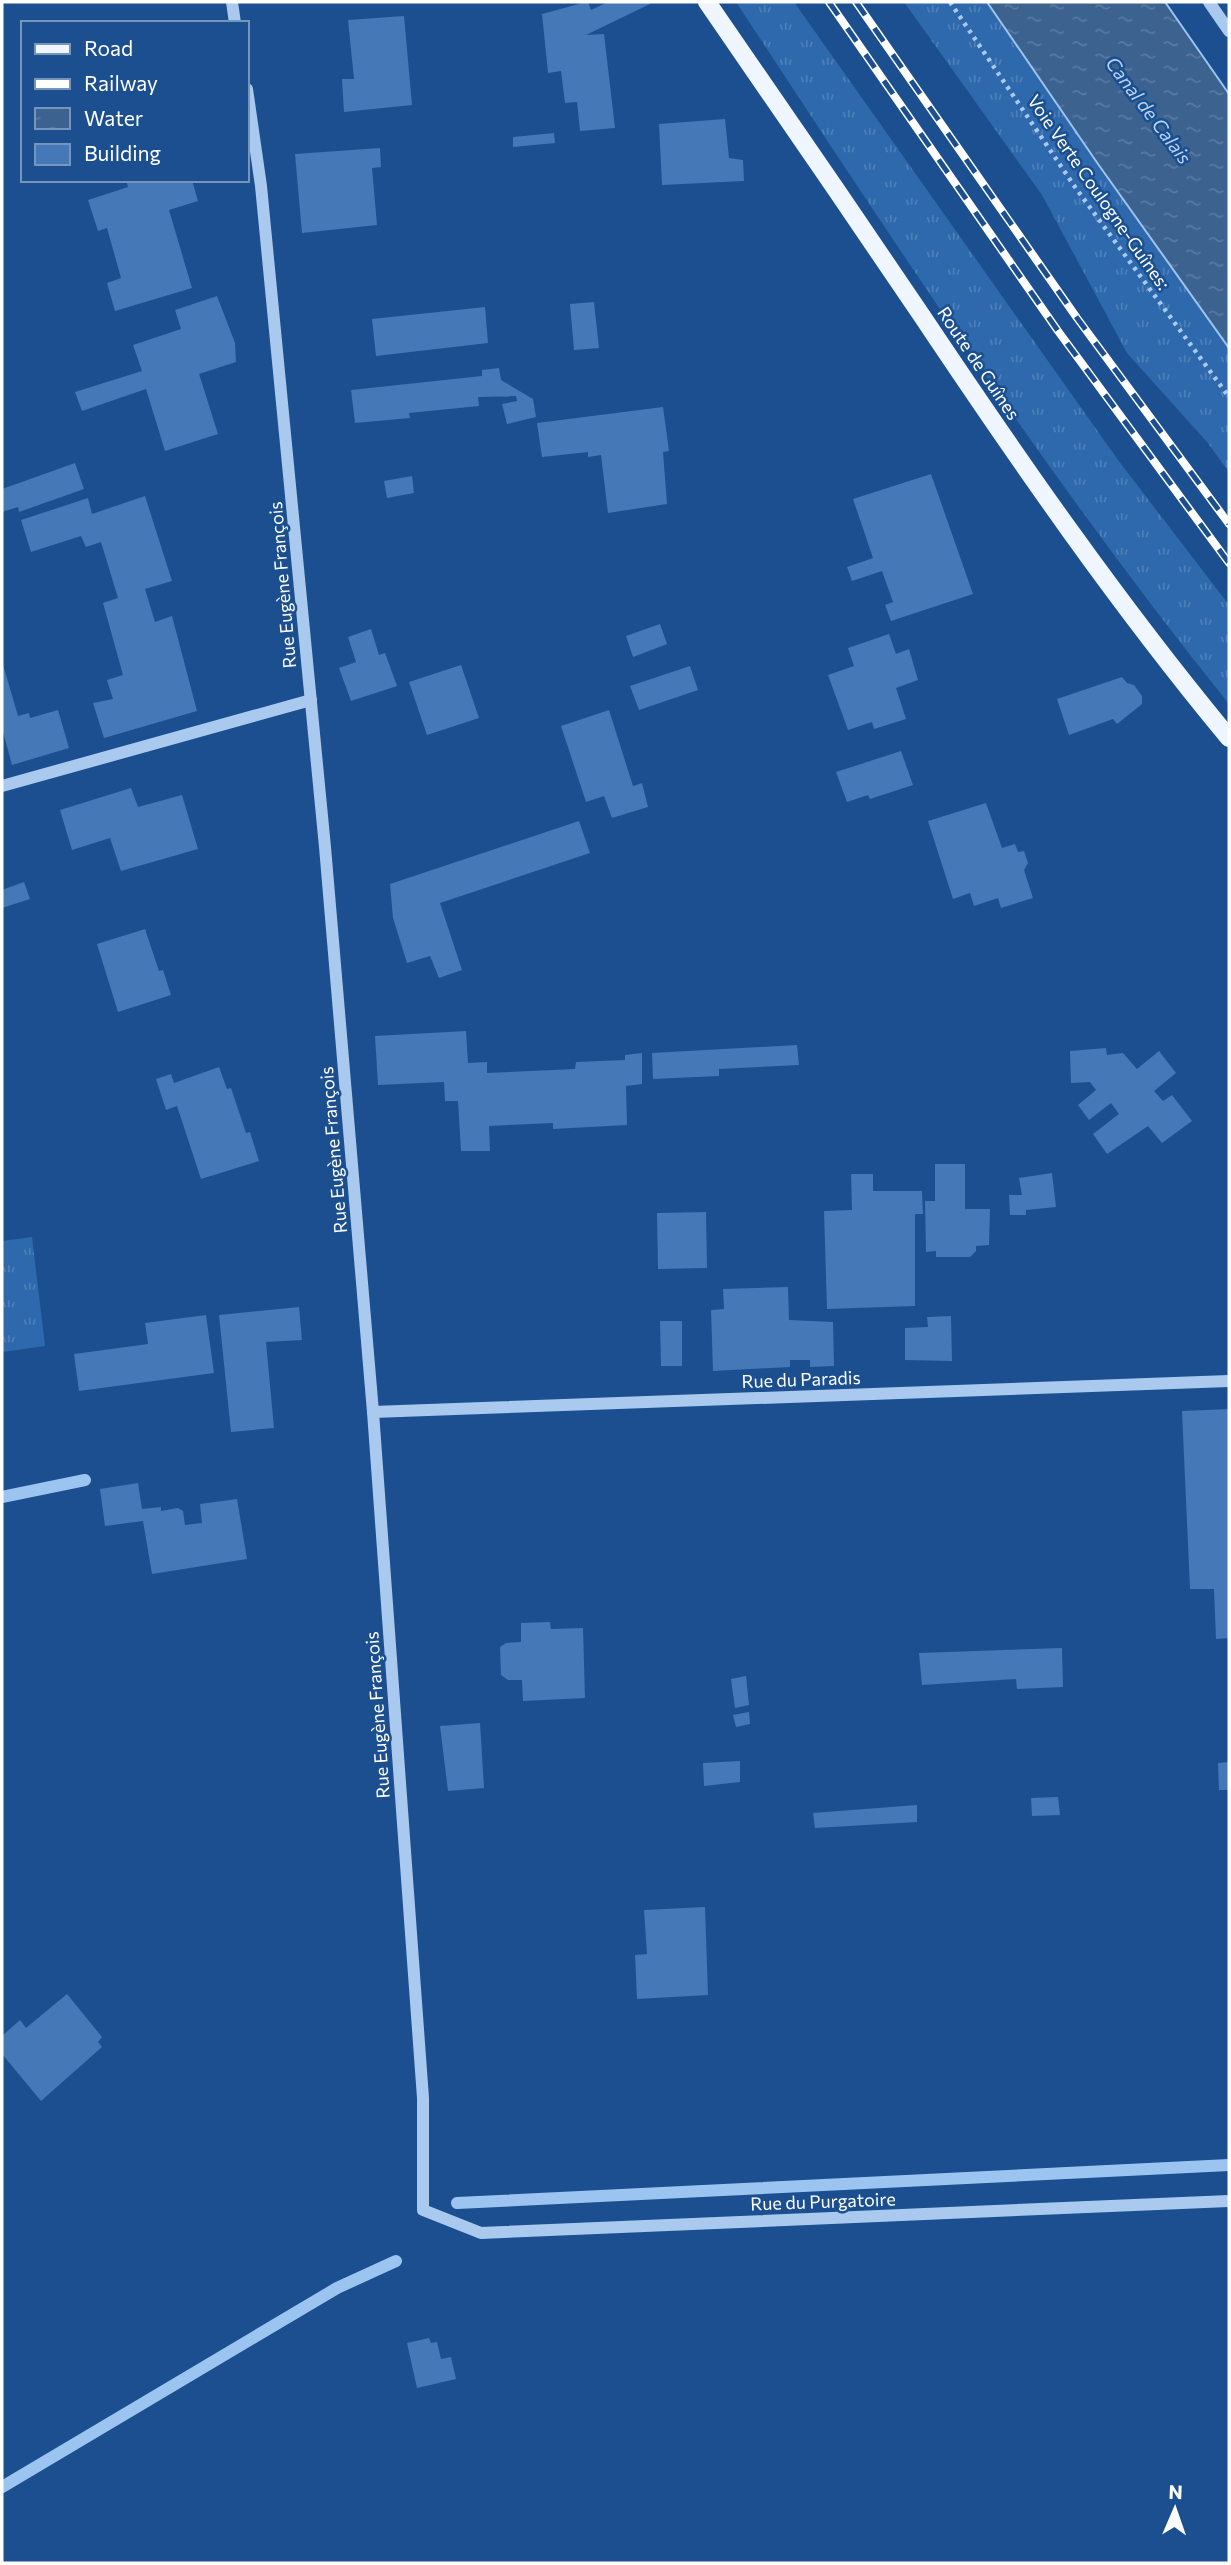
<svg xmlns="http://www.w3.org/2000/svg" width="1231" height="2565" font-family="Commissioner,sans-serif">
<defs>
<pattern id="grass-tufts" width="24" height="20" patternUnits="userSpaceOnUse" patternTransform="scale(1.75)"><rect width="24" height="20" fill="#2e69ad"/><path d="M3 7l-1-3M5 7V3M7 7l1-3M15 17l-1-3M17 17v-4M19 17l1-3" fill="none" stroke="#4d80b9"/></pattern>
<pattern id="water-ripples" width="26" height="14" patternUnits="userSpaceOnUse" patternTransform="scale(1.75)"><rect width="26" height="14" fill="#3c6290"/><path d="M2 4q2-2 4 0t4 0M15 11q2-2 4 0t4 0" fill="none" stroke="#597aa1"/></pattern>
</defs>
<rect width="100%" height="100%" fill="#1b4f8f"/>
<g fill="url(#grass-tufts)">
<path d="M736,2h58l324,458 111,145v99c-179,-223 -336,-463 -493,-702z"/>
<polygon points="904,2 987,2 1098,164 1229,348 1229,472 1207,442 1127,353 1042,195"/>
<polygon points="32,1237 45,1346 2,1352 2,1241"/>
</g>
<polygon fill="url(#water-ripples)" stroke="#9cc4f0" stroke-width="2" points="987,2 1165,2 1229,94 1229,348 1098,164"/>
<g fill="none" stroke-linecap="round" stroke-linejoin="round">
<g stroke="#9cc4f0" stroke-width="12">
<polyline points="2,1497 85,1480"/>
<polyline points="457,2203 1229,2165"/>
<polyline points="2,2487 337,2288 396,2261"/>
</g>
</g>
<g fill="#4478b7">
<polygon points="586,2 588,2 591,10 608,2 654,2 586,35 604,34 615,128 580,131 577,102 565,103 561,71 548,73 542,14"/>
<polygon points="404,16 412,105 344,112 342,79 354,79 348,20"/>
<polygon points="725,119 729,158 743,160 744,181 662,185 659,124"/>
<polygon points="554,133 555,143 513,147 513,137"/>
<polygon points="380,148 381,167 372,168 377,225 302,233 295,154"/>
<polygon points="126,180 192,180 198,201 169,210 192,288 115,311 107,283 121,278 107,228 98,231 88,200 128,187"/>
<polygon points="217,296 235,343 236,362 199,374 218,434 165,451 146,389 82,411 75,392 142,371 133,345 181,329 175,310"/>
<polygon points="594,302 599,348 574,350 570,304"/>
<polygon points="485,307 488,343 376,356 372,319"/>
<polygon points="499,368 501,380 533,399 536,417 507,424 502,404 517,401 516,396 478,397 479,406 409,413 410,418 355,423 351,390 482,376 482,370"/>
<polygon points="663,407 669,451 663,452 667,504 608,513 601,455 588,457 588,452 542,457 537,423"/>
<polygon points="75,463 84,489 19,512 18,507 2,512 2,489"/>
<polygon points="931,474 973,594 891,621 885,605 893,602 882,571 852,581 847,567 873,558 853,499"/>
<polygon points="412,476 414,493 387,498 384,481"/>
<polygon points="145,496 172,581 145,589 155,622 172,616 197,711 104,738 93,703 113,699 107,680 123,675 103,603 118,598 101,542 86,547 81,536 31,552 21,520 88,498 92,514"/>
<polygon points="660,624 667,644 633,657 626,636"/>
<polygon points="371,629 379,655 385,653 397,686 351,701 339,668 356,662 348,637"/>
<polygon points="889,634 896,654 909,649 918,680 896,688 906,719 874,729 872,722 848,730 828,675 854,666 848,648"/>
<polygon points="2,661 18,716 29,713 30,718 58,710 69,748 12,765 2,728"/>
<polygon points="461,665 479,718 427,735 409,682"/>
<polygon points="690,666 698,690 639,710 630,686"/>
<polygon points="1122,677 1127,683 1134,685 1142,696 1142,704 1117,724 1113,719 1069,735 1057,699"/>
<polygon points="609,710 633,786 642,783 648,807 612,818 604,796 586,802 561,726"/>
<polygon points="901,751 913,785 870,799 868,795 847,802 836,772"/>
<polygon points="131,788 138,807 182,795 198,849 121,871 110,838 72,850 60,810"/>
<polygon points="986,803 1002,848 1015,844 1018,852 1024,851 1028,863 1024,870 1033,898 1001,908 998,898 974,906 970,893 953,899 928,821"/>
<polygon points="579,821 590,853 440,903 462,970 439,978 430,956 407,963 393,918 390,884"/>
<polygon points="24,882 30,899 2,908 2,890"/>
<polygon points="145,929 159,971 163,970 171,995 118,1012 97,944"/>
<polygon points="466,1031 468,1063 487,1062 487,1073 575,1069 576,1062 625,1060 625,1055 642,1053 642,1084 626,1086 627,1125 553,1129 553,1123 489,1126 490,1151 461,1151 458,1101 445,1101 444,1082 378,1085 375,1036"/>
<polygon points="797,1045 799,1065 719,1069 719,1076 653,1079 652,1053"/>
<polygon points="1106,1048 1107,1055 1123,1053 1137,1069 1159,1051 1176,1073 1154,1091 1163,1101 1172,1095 1192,1121 1162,1143 1148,1126 1107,1154 1093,1134 1119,1114 1111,1103 1089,1120 1078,1105 1096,1090 1090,1082 1071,1083 1070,1051"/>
<polygon points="219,1067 227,1089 231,1088 246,1133 250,1132 259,1161 201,1179 177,1106 166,1110 156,1079 171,1074 174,1083"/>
<polygon points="935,1164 965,1164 965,1209 990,1209 989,1245 976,1246 976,1251 970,1257 936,1257 936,1251 926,1252 925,1201 935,1201"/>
<polygon points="1052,1173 1056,1207 1026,1210 1026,1215 1010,1215 1009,1195 1022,1195 1019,1178"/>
<polygon points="851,1174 873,1174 873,1191 922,1191 923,1214 915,1214 915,1306 827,1309 824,1211 852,1210"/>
<polygon points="706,1212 707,1268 658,1269 657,1213"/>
<polygon points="788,1287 789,1320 833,1322 834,1366 810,1367 810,1360 790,1360 790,1367 713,1371 711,1310 724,1309 723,1289"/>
<polygon points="299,1307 302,1340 266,1342 274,1428 231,1432 219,1315"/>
<polygon points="206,1315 214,1373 79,1391 74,1354 148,1344 145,1323"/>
<polygon points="951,1316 952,1361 905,1360 905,1328 928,1327 927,1317"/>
<polygon points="660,1321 682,1321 682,1366 661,1366"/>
<polygon points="1229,1409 1229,1638 1216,1639 1214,1589 1190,1589 1182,1411"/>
<polygon points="138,1483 142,1509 161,1507 161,1511 178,1508 183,1511 185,1525 202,1523 200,1504 237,1499 247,1559 152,1574 143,1521 105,1526 100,1489"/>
<polygon points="550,1622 551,1629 583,1628 585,1698 523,1701 522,1680 508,1680 501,1675 500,1647 506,1643 521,1642 521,1623"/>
<polygon points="1062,1648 1063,1687 1017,1689 1016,1679 922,1685 919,1653"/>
<polygon points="746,1676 749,1705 735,1708 731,1679"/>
<polygon points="749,1712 750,1724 736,1727 733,1715"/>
<polygon points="480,1723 484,1788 448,1791 440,1726"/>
<polygon points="740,1761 740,1782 704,1786 703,1763"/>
<polygon points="1229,1762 1229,1790 1219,1790 1218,1763"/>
<polygon points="1058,1797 1060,1815 1032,1816 1031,1798"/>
<polygon points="917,1805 917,1822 815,1828 813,1813"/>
<polygon points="705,1907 708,1995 637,1999 635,1955 647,1954 644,1910"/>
<polygon points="67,1994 102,2037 98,2042 102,2047 41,2101 2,2054 2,2036 20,2020 26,2028"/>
<polygon points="429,2338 431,2343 437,2342 441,2359 451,2357 456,2379 417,2388 407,2343"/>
</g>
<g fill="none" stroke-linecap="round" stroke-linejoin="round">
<polyline stroke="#a9c9ee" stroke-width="4.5" stroke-dasharray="3.5 5" stroke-linecap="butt" points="950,2 1075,187 1229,397"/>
<g stroke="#a9c9ee" stroke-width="12">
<polyline points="232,2 235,23"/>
<polyline points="1209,2 1229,31"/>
<polyline points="247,89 261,186 325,847 373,1412 423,2098 423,2210 481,2233 1229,2201"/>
<polyline points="2,786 311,700"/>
<polyline points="373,1412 1229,1381"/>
</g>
<path stroke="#f0f6ff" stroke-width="18" d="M707,2c72,104 144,209 215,314 97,145 196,288 307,422"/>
<g stroke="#fff" stroke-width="8">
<g id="rail">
<polyline points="829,2 1058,331 1229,563"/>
<polyline points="856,2 1077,318 1229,524"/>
</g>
</g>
<use href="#rail" stroke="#1b4f8f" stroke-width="5" stroke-dasharray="16" stroke-linecap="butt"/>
</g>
<g text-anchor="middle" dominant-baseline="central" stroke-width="5" stroke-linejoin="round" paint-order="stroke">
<g font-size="18" fill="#fff" stroke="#1b4f8f">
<text transform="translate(1099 192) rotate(55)">Voie Verte Coulogne-Guînes:</text>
<text transform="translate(979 363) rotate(56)">Route de Guînes</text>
<text transform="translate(282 585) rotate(-95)">Rue Eugène François</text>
<text transform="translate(333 1150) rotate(-95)">Rue Eugène François</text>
<text transform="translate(801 1379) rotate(-2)">Rue du Paradis</text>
<text transform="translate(377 1715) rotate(-94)">Rue Eugène François</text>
<text transform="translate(823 2201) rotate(-2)">Rue du Purgatoire</text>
</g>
<g font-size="19" font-style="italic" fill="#b5d3f5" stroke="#1b4f8f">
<text transform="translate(1149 110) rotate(53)">Canal de Calais</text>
</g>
</g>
<rect width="1231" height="2565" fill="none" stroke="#ffffff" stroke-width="7"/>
<rect x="21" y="21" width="228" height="161" fill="#1b4f8f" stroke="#7695bc" stroke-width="2"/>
<rect x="35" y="44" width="35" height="10" fill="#f0f6ff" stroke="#7695bc" stroke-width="2"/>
<text x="84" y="56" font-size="21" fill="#ffffff">Road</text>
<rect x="35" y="79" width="35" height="10" fill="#ffffff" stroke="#7695bc" stroke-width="2"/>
<text x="84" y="91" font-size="21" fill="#ffffff">Railway</text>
<rect x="35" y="108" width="35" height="21" fill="url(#water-ripples)" stroke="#7695bc" stroke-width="2"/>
<text x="84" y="126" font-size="21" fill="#ffffff">Water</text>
<rect x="35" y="144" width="35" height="21" fill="#4478b7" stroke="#7695bc" stroke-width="2"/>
<text x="84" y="161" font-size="21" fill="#ffffff">Building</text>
<g transform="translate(1175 2509) rotate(2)" stroke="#1b4f8f" stroke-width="5" paint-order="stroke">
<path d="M0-5L12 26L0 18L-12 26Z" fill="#ffffff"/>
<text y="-10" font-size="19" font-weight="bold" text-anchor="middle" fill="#ffffff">N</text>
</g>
</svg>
